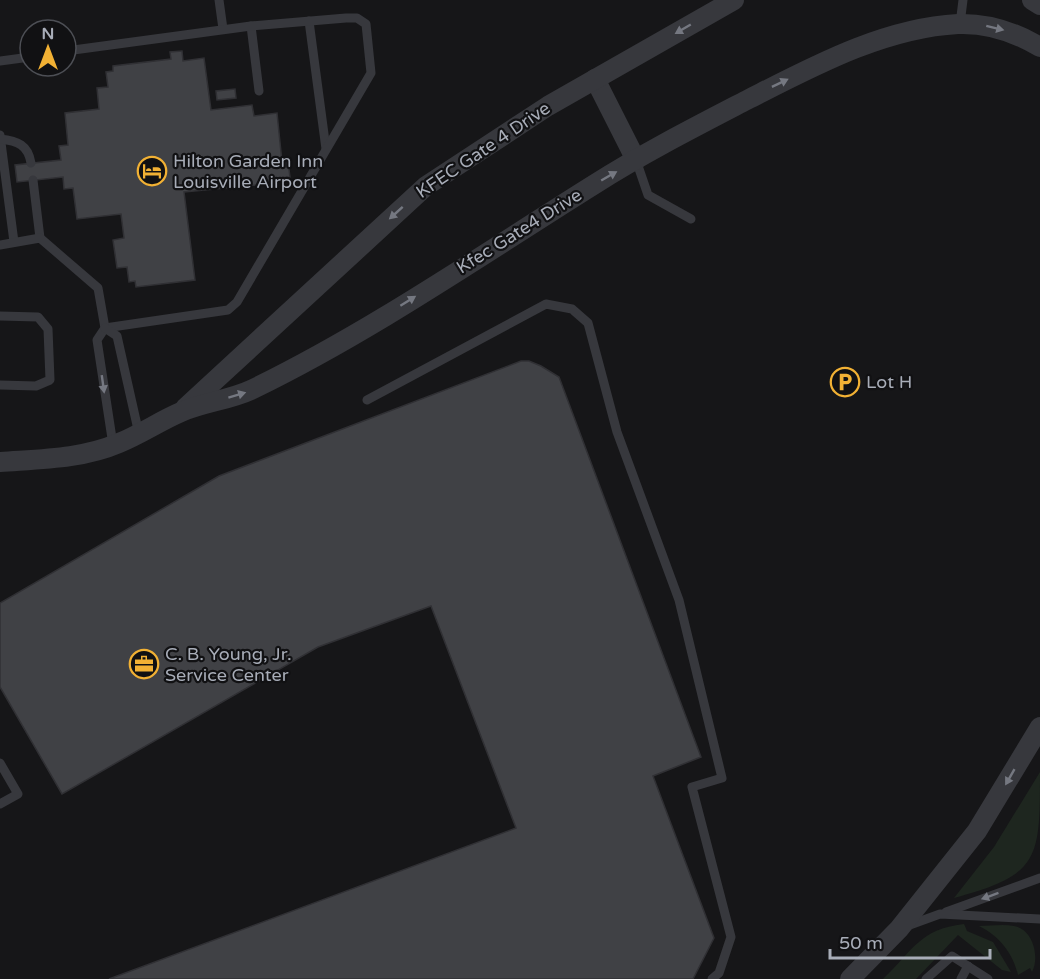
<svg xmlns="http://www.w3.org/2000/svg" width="1040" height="979" font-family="'Varela Round',sans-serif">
<rect width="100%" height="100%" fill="#161618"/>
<g fill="#1e261f">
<path d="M1040,772c0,87 0,103 -86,126l40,-51z"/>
<path d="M964,924l3,7 26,11 18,30 -9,-2 -44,-35 -42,44h-33c30,-28 36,-50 81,-55z"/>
<path d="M979,926c11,0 24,-2 35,0 19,3 26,31 18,46l-2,-4 -12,7c-5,-22 -19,-39 -39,-49z"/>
</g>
<g fill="#404145" stroke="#303034" stroke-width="1.5">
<polygon points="182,51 183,61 204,58 211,110 252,105 254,116 277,113 282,162 288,162 290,177 277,178 277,183 184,192 195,280 136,287 135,281 129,282 127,267 117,268 113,240 124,238 121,214 77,219 73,188 64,189 63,177 17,182 15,165 61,160 59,146 68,145 65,113 99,109 97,88 108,87 106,72 113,71 113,66 171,59 170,52"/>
<polygon points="235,89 236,98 217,100 216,91"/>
<polygon points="521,361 529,361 541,366 559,377 701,757 653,776 714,938 693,979 109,979 516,828 431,606 318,647 62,794 0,687 0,603 219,476"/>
</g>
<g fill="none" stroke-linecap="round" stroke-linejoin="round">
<g stroke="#37383d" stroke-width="9">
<polyline points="219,0 223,29"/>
<polyline points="309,21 326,149"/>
<polyline points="960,24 963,0"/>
<polyline points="251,26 259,91"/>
<polyline points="66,51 251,26 346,18 357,18 366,24 371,73 237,302 228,310 105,328"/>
<polyline points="0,61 30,57"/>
<polyline points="0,135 14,242"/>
<path d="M0,139c18,2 28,6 31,24"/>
<polyline points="636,160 648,195 691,219"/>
<polyline points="33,180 40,238"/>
<polyline points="0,245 40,238 98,288 105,328 97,340 113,445"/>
<polyline points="0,316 38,317 48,329 50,380 36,386 0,385"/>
<polyline points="105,328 117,336 139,434"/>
<polyline points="367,400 546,304 572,309 588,323 617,432 679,600 722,778 692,787 731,937 719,973 712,979"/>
<polyline points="0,763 18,794 0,804"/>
<polyline points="946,912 1040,878"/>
<polyline points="907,926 940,914 1040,919"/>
<polyline points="926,979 952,956 988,979"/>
<polyline points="961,979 968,966"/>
</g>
<g stroke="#37383d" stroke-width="20">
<polyline points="1032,0 1040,5"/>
<polyline points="595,79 636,160"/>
<polyline points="185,408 426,186 548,106 734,0"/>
<path d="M0,462c40,-3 82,-3 119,-19 22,-9 41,-22 62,-31 23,-10 49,-12 72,-23 119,-58 230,-135 342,-205 49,-31 100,-57 152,-84 65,-33 136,-72 211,-76 29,-1 57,8 82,23"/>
<polyline points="850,979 899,929 977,831 1040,727"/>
</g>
</g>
<defs><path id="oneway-solid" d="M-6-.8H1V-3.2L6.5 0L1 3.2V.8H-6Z" transform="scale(1.5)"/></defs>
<g fill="#757881">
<use href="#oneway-solid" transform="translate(995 28) rotate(14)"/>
<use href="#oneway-solid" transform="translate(683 29) rotate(150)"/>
<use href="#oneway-solid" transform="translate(780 83) rotate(-26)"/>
<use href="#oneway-solid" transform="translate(609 176) rotate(-30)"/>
<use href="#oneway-solid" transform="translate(396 213) rotate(138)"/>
<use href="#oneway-solid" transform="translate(408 301) rotate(-32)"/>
<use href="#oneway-solid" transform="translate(103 384) rotate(82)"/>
<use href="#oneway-solid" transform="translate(237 395) rotate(-17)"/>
<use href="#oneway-solid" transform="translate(1010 777) rotate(120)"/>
<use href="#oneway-solid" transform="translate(990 896) rotate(160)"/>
</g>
<defs>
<g id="hotel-ring" transform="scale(1.5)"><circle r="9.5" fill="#111113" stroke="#f2b134" stroke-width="1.5"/><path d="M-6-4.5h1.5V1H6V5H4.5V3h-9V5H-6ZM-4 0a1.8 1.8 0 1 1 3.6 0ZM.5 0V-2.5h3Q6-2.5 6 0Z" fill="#f2b134"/></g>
<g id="parking-ring" transform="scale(1.5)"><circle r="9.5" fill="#111113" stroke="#f2b134" stroke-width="1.5"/><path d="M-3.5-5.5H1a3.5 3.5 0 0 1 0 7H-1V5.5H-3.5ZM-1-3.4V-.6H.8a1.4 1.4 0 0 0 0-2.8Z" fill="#f2b134"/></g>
<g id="office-ring" transform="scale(1.5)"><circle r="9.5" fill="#111113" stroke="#f2b134" stroke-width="1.5"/><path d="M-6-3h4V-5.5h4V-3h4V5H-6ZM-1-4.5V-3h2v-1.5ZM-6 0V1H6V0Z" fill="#f2b134"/></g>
</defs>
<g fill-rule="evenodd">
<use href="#hotel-ring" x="152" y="171"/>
<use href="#parking-ring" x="845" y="382"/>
<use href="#office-ring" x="144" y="664"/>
</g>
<g text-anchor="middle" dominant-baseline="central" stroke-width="4.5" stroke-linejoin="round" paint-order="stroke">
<g font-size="18" fill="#a8adb8" stroke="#111113">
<text transform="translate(483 150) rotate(-34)">KFEC Gate 4 Drive</text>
<text transform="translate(519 231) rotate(-32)">Kfec Gate4 Drive</text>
</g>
<g font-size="18" fill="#a8adb8" stroke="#111113" text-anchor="start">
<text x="173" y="161">Hilton Garden Inn<tspan x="173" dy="21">Louisville Airport</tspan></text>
<text x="866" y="382">Lot H</text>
<text x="165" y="654">C. B. Young, Jr.<tspan x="165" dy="21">Service Center</tspan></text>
</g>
</g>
<g transform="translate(48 48)"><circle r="28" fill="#111113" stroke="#4d4f55" stroke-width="1.5"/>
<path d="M0-4.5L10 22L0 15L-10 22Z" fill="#f2b134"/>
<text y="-9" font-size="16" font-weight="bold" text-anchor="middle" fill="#a8adb8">N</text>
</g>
<path d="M830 949v9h160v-9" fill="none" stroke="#a8adb8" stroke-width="3"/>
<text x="839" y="949" font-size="18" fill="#a8adb8" stroke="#111113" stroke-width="4.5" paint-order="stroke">50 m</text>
</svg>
